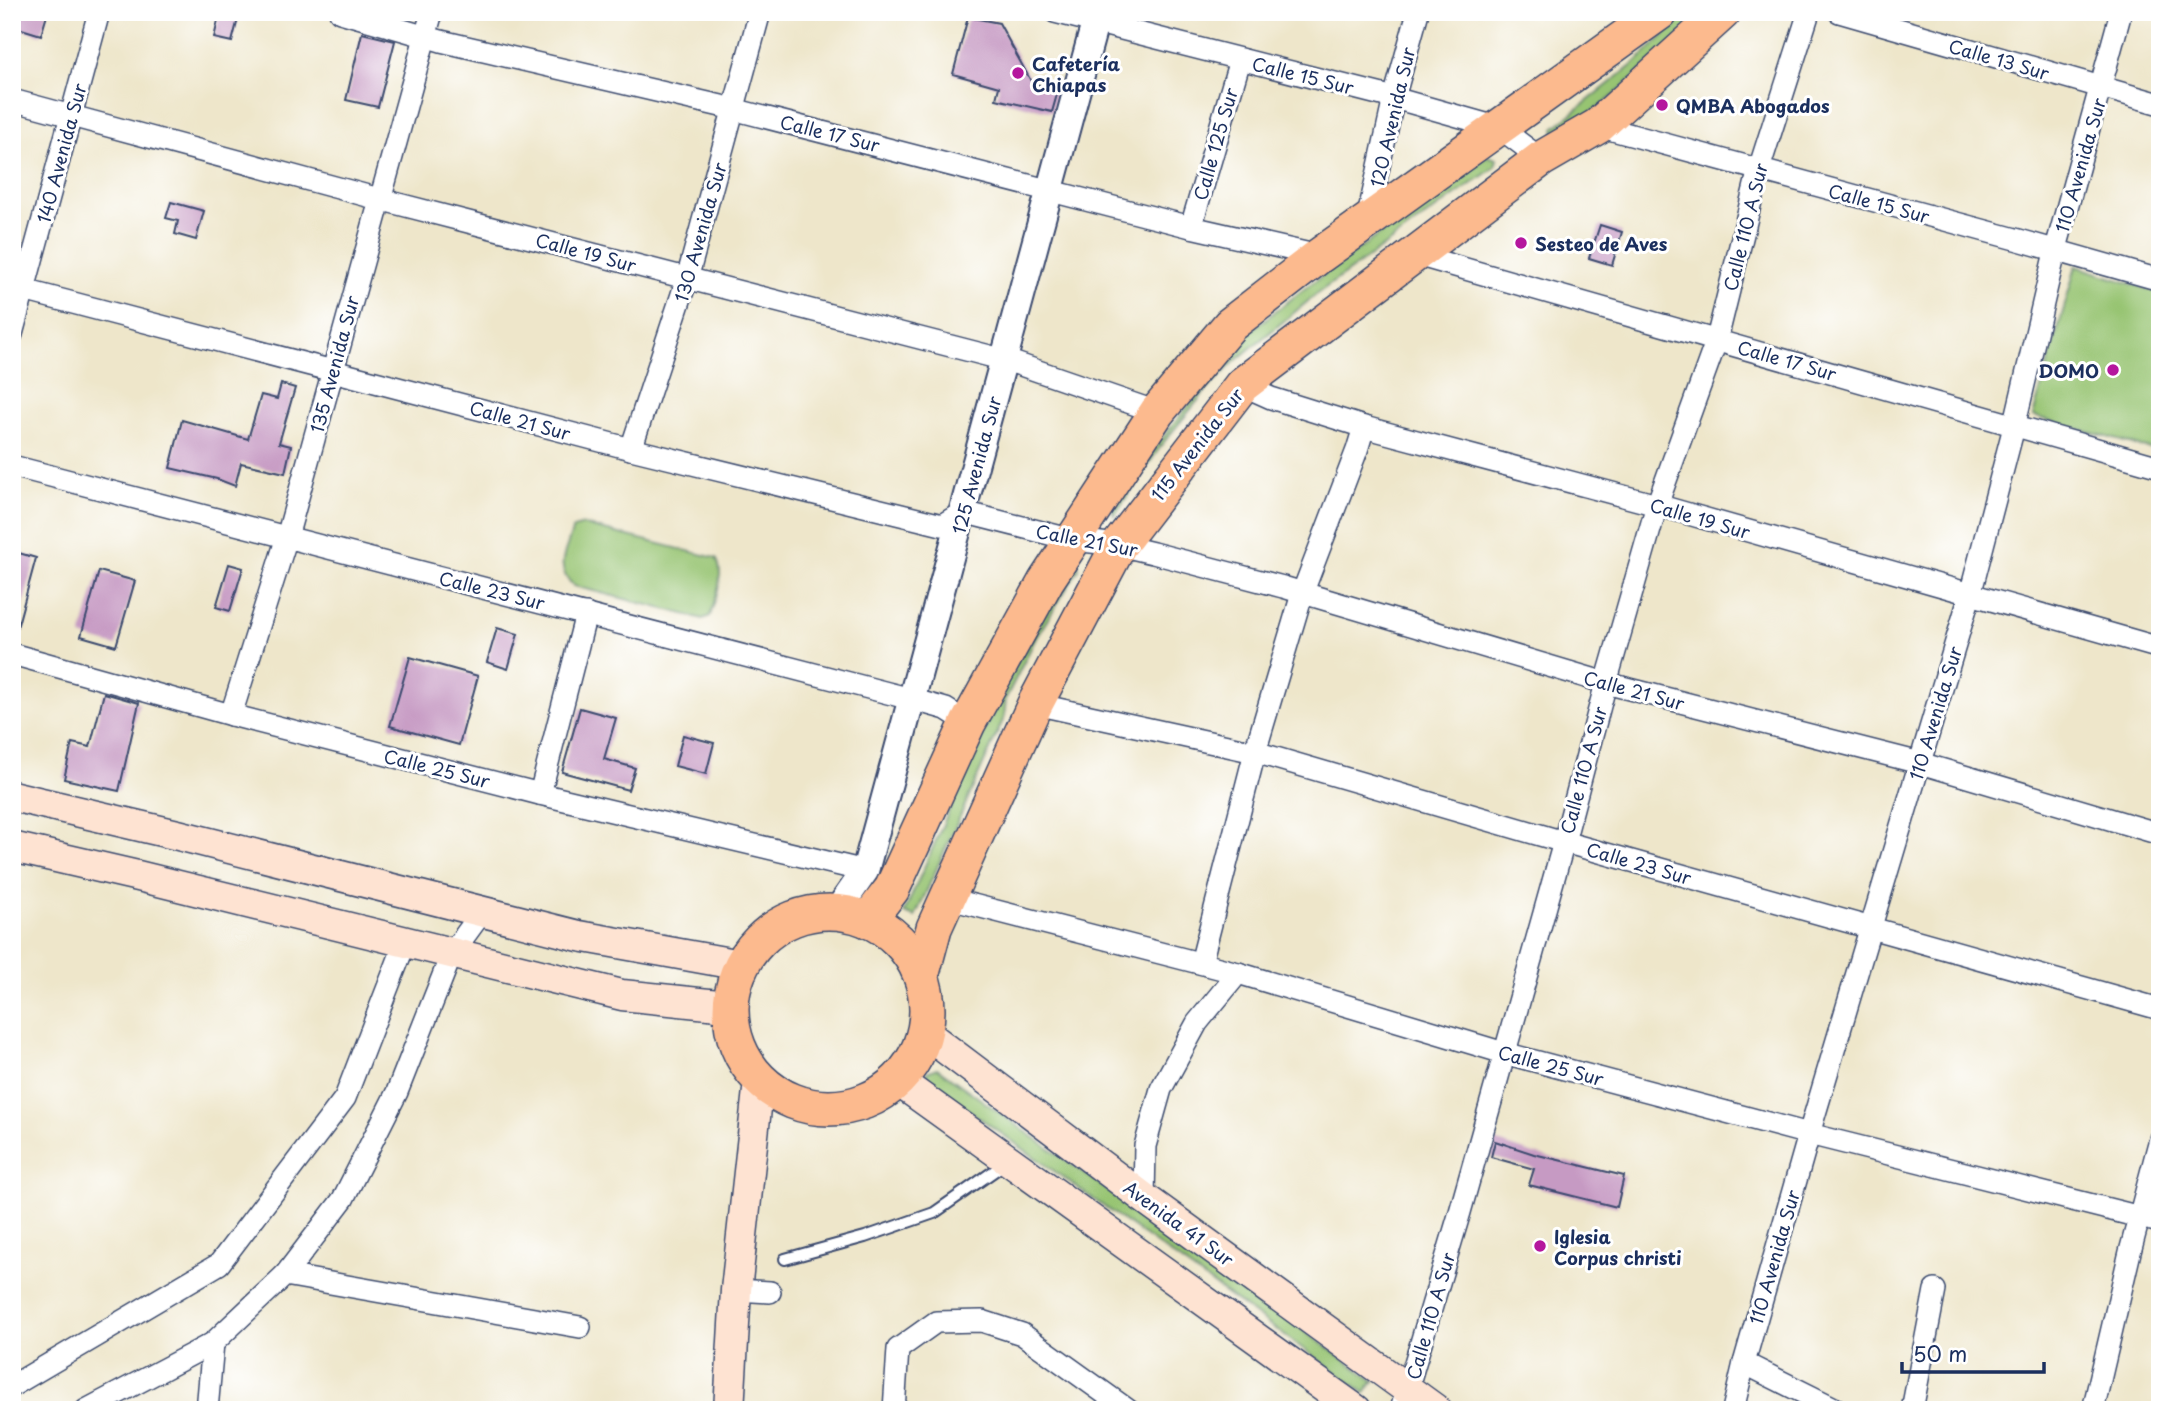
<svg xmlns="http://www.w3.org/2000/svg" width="2172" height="1422" font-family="'Playpen Sans',sans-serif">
<rect width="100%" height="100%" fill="#fff"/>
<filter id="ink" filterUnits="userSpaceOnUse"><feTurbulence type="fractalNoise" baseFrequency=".0143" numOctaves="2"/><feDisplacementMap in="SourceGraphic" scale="14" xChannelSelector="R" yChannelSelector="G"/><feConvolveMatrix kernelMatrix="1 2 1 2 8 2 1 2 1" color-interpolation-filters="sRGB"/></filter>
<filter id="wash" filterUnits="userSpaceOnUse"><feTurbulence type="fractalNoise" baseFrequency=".00686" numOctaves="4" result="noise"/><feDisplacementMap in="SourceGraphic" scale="28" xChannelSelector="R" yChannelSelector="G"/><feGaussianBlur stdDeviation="1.57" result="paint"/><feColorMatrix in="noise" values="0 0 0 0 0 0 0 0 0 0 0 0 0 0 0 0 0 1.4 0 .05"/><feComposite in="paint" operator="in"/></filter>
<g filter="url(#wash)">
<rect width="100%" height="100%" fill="#eee6ca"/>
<g fill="#97c472" stroke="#597a68" stroke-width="2">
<polygon points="1688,12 1707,12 1604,104 1555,134 1554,128 1635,63"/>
<polygon points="1487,156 1497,159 1495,167 1318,293 1235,361 1204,393 1163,443 1114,516 1112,509 1156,446 1200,391 1216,361 1245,335 1308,286"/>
<polygon points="2076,266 2160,293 2160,452 2033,416"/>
<path d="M584,525l132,33c10,17 -1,40 -6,58l-7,3 -129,-33c-21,-18 -8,-34 -1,-58z"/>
<polygon points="1078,564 1079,569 1036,638 1006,698 1004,718 915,917 904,913 995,706 1031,635"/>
<polygon points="937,1068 1374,1381 1365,1393 928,1081 927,1072"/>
</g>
<g id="blocks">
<g fill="#c69ac3">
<polygon points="16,12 48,12 41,35 12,26"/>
<polygon points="220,12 239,15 232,42 214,38"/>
<polygon points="968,17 999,23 1032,83 1058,91 1052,112 996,99 999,87 953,74"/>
<polygon points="362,33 395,41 378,107 346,100"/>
<polygon points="171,202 204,211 196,240 175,234 178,221 166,218"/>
<polygon points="1600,225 1622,232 1612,265 1589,258"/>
<polygon points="281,384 295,388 279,443 291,446 285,473 241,463 235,486 217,479 170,468 182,420 248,439 261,395 277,399"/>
<polygon points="12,551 36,558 17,628 12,627"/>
<polygon points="229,564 243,568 230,611 216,607"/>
<polygon points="99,571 135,581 116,646 81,636"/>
<polygon points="497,628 518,634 508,669 487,662"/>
<polygon points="410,657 478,676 459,745 390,726"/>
<polygon points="104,693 139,703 119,791 64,779 72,743 90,747"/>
<polygon points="580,708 616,718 604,759 635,768 628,790 562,772"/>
<polygon points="683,735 714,743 706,774 675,766"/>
<polygon points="1495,1141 1534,1154 1624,1176 1617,1207 1529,1185 1534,1169 1491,1157"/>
</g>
</g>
</g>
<g filter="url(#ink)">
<use href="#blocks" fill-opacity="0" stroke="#3b4a6e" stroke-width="2"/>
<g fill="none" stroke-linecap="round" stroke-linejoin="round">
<g stroke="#3b4a6e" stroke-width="14">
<polyline id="service" points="785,1259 865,1237 934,1213 1007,1162"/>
</g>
<g stroke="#3b4a6e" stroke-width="24">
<g id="minor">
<polyline points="340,12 441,41 721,106 1191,227 1319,256"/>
<polyline points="1055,12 1394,98 1500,128 1541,159"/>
<polyline points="1839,12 2160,104"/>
<polyline points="12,100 379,199 1009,361 1157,412"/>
<polyline points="1598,126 2019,240 2160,280"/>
<polyline points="1367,221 1394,98 1418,12"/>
<polyline points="1191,227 1240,60"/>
<polyline points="1413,254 2160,467"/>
<polyline points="12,287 631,449 942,525 963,512 1073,540 1119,545 1153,553 1283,587 1606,683 1920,763 2160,834"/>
<polyline points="12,334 99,12"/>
<polyline points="1242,385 1271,398 1364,427 1657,505 2160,648"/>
<polyline points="631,449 687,279 760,12"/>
<polyline points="12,466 911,699 946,709 968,723"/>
<polyline points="12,654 231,715 540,794 865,871"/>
<polyline points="1035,704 1255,752 1564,842 2160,1009"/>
<polyline points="231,715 287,537 432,12"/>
<polyline points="540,794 586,614"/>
<polyline points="946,898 1238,973 1504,1053 1809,1134 2160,1222"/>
<polyline points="1201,963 1255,752 1302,594 1357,450 1364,427"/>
<polyline points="1144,1198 1145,1146 1161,1089 1197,1023 1238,973"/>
<polyline points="285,1275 580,1327"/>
<polyline points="736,1290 770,1292"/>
<polyline points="1744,1363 1838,1410"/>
<polyline points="12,1386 219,1264 345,1098 405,943"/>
<polyline points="86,1410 213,1343 285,1275 343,1199 397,1092 452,953 482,912"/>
<polyline points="207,1410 213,1343"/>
<polyline points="894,1410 898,1349 936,1322 982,1321 1022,1334 1128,1410"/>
<polyline points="1401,1410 1460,1212 1564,842 1606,683 1657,505 1717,339 1759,169 1809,12"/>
<polyline points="1733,1410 1744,1363 1814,1117 1970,595 2014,427 2055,252 2121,12"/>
<polyline points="1912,1410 1935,1290"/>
<polyline points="2093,1410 2130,1252 2160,1139"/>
</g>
</g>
<g stroke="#3b4a6e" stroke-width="30">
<polyline id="tertiary" points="837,911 865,871 1098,12"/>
</g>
<g stroke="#3b4a6e" stroke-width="33">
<g id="secondary">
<polyline points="12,796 178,835 579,936 741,965"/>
<polyline points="12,847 138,876 622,995 728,1006"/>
<polyline points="925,1033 1144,1198 1436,1410"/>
<polyline points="897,1080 1356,1410"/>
<polyline points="729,1410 736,1290 759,1081"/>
</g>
</g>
<g stroke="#3b4a6e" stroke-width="38">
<g id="primary">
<circle cx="829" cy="1010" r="98"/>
<polyline points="868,920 892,889 968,723 1046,581 1157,412 1230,325 1319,256 1660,12"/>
<polyline points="922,973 934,928 1035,704 1119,545 1242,385 1541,159 1598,126 1723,12"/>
</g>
</g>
<use href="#service" stroke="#fff" stroke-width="10"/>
<use href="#minor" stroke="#fff" stroke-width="21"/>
<use href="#tertiary" stroke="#fff" stroke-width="26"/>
<use href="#secondary" stroke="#fee3d2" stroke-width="30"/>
<use href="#primary" stroke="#fcba8e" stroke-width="35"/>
</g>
</g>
<g fill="#b5179e" stroke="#fff" stroke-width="2.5">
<circle cx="1018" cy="73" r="7"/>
<circle cx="1662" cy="105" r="7"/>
<circle cx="1521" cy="243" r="7"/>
<circle cx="2113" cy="370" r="7"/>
<circle cx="1540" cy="1246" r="7"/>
</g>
<g text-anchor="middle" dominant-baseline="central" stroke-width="6" stroke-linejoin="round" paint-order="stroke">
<g font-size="18" fill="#1b2f5e" stroke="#fff">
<text transform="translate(1999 59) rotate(16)">Calle 13 Sur</text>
<text transform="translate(1303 75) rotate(14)">Calle 15 Sur</text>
<text transform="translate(1392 117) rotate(-77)">120 Avenida Sur</text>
<text transform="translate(830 133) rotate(14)">Calle 17 Sur</text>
<text transform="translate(1215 144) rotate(-74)">Calle 125 Sur</text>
<text transform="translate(61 153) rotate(-75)">140 Avenida Sur</text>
<text transform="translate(2080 165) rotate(-74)">110 Avenida Sur</text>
<text transform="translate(1879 203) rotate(15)">Calle 15 Sur</text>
<text transform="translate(1745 227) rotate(-76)">Calle 110 A Sur</text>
<text transform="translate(700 232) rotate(-74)">130 Avenida Sur</text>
<text transform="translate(586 252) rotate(15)">Calle 19 Sur</text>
<text transform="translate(1787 360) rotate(16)">Calle 17 Sur</text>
<text transform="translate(334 364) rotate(-75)">135 Avenida Sur</text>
<text transform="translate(520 420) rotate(15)">Calle 21 Sur</text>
<text transform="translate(1197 444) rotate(-52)">115 Avenida Sur</text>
<text transform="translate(976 465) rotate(-75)">125 Avenida Sur</text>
<text transform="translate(1700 518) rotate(16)">Calle 19 Sur</text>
<text transform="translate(1087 540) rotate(11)">Calle 21 Sur</text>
<text transform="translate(492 590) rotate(14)">Calle 23 Sur</text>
<text transform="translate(1634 690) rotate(15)">Calle 21 Sur</text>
<text transform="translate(1935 713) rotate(-73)">110 Avenida Sur</text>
<text transform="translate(437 768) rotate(14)">Calle 25 Sur</text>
<text transform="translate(1583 770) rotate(-75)">Calle 110 A Sur</text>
<text transform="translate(1639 863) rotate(16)">Calle 23 Sur</text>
<text transform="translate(1551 1065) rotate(15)">Calle 25 Sur</text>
<text transform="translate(1179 1223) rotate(36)">Avenida 41 Sur</text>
<text transform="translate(1774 1257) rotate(-74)">110 Avenida Sur</text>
<text transform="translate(1430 1316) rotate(-74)">Calle 110 A Sur</text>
</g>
<g font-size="18" font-weight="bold" fill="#1b2f5e" stroke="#fff" text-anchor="start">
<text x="1032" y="63">Cafetería<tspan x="1032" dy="21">Chiapas</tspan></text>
<text x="1676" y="105">QMBA Abogados</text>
<text x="1535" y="243">Sesteo de Aves</text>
<text x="2099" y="370" text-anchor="end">DOMO</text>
<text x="1554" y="1236">Iglesia<tspan x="1554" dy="21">Corpus christi</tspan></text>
</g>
</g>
<rect width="2172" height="1422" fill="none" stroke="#fff" stroke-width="42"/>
<path d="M1902 1362v10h142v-10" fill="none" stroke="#1b2f5e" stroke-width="3.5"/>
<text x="1913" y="1362" font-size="21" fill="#1b2f5e" stroke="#ffffff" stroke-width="5" paint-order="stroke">50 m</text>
</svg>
